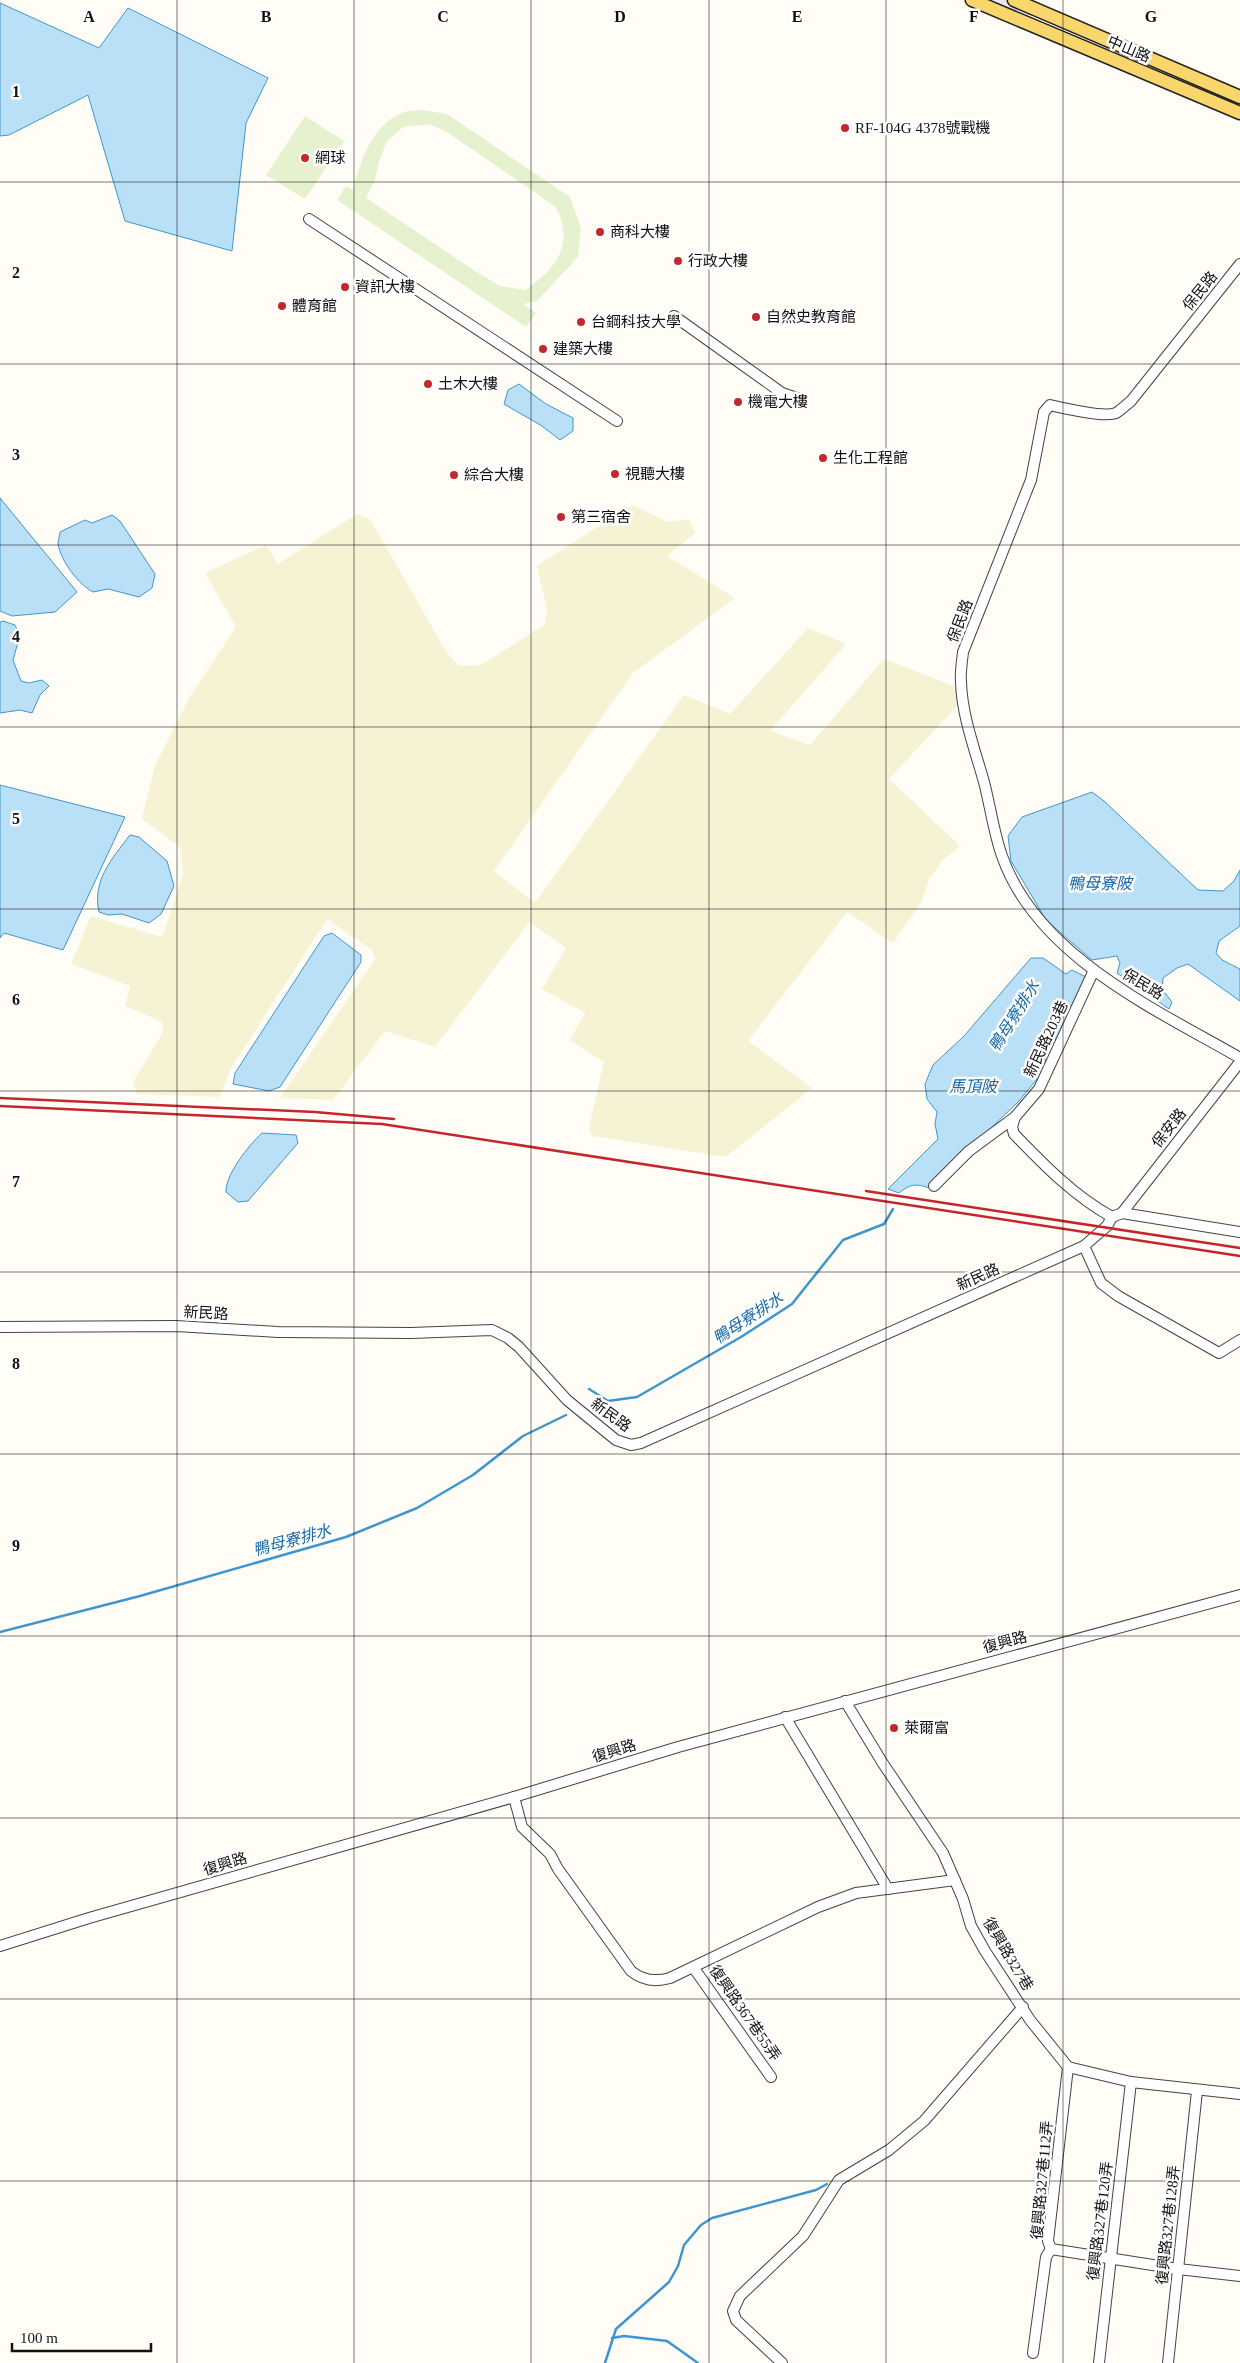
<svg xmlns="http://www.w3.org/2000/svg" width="1240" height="2363" font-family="'Times New Roman','Noto Sans TC',serif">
<rect width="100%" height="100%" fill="#fffdf5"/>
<polygon fill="#eee6ef" points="988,0 1036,0 1030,17"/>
<polygon fill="#f6f3d4" points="632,505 668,522 689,519 695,533 667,556 735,598 633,673 494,871 535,903 684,695 730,714 808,628 846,644 770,731 810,745 884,659 957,687 958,705 889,779 960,846 942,861 929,879 921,903 893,943 847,912 748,1041 812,1088 726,1157 592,1136 589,1128 604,1062 570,1040 585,1013 542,989 566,948 529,922 435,1047 385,1031 333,1100 280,1098 375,959 372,950 327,919 230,1070 220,1097 137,1094 133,1082 163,1032 162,1022 125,1006 130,986 71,964 91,916 162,937 183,874 180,847 142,819 154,768 189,698 236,627 205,573 266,545 278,564 357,514 370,519 447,653 459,666 481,665 545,624 547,609 537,566"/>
<g fill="#e6f2cf" fill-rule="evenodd">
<path d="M421,110l26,4 123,83 11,31 -3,29 -41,44 -14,3 13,9 -10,14 -189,-127 9,-14 7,4c7,-29 19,-65 49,-77 5,-3 13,-2 19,-3zM429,124l18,8 109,75c19,38 0,62 -31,83l-25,-4 -25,-15 -109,-73 9,-18 4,-19 8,-20 16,-14z"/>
<polygon points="305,116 344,141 305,199 266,175"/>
</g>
<g fill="#b9e0f7" stroke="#3f96cf">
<polygon points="0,3 99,48 128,8 268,78 246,123 232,251 125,221 88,95 9,135 0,136"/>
<polygon points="519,384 546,404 573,418 573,431 560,440 542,426 504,404 508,390"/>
<polygon points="0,498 77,592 55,612 12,616 0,611"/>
<path d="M112,515l8,6 35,53 -3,14 -13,9 -31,-8 -15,3c-15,-8 -32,-31 -35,-48 0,-4 2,-9 2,-12l25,-12 7,3z"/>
<polygon points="3,621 15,625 20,635 13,660 21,681 29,683 42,680 49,686 40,695 32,713 20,710 0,713 0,622"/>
<polygon points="0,785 125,817 63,950 4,933 0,938"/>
<polygon points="1092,792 1104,801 1198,890 1223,891 1234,881 1240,870 1240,926 1219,941 1216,953 1222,960 1240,969 1240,1001 1188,964 1177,968 1163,978 1162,989 1172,1002 1169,1009 1117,973 1120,963 1117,956 1092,960 1046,920 1011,861 1008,836 1022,817"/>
<path d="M130,835l9,2 28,24 7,25 -13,28 -12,9 -27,-9 -14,1 -9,-3c-7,-32 13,-53 31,-77z"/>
<polygon points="332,933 361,955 361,962 280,1087 269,1091 233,1084 235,1073 324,936"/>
<path d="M1031,958h12l23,16 6,-4 14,7 -25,55 -17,22 3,13 -28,34 -90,87c-13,-5 -19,-4 -30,5l-11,-4 50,-50 -3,-15 2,-12 -10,-13 -2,-15 8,-19 31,-29z"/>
<path d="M262,1133l34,2 2,8 -50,58 -10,1 -12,-10c-1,-17 23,-47 36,-59z"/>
</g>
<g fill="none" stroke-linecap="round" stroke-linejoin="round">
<g stroke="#3f96cf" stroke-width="2.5">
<polyline points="589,1389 608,1401 637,1397 741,1337 792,1304 843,1240 884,1224 893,1209"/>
<polyline points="0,1632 140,1596 346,1537 417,1508 473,1475 523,1436 566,1415"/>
<polyline points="612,2338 624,2336 667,2341 698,2363"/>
<polyline points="605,2363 616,2329 669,2282 678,2266 684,2245 701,2225 712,2218 816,2190 827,2184"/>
</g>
<g stroke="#444" stroke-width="12">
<g id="minor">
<polyline points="309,219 617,421"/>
<path d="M1240,264l-109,137c-5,4 -10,9 -15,12 -12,5 -53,-5 -66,-8l-6,7 -13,68 -68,172c-1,10 -3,21 -2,30 1,34 14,68 23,100 6,23 10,52 18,74 35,100 153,153 238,202"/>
<polyline points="674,316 782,393 800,399"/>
<path d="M1094,970l-55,119 -24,28 -3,10 2,7c30,31 60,62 98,83"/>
<polyline points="934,1186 969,1151 1015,1117"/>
<polyline points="1122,1213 1240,1062"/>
<polyline points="1084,1246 1101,1283 1118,1296 1219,1353 1240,1340"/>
<polyline points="0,1327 176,1326 278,1332 411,1333 492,1330 508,1338 519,1347 567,1400 616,1440 631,1445 641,1443 1084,1246 1107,1226 1112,1217 1122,1213 1240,1232"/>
<polyline points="845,1701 882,1762 943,1853 963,1899 971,1926 985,1951 1030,2020 1068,2067 1131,2082 1240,2094"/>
<polyline points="785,1717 888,1889"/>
<path d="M514,1797l8,30 28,27 8,15 73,102c12,10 25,11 39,7l148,-71 38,-14 99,-13"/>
<polyline points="0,1946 89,1918 514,1797 678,1747 1240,1595"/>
<polyline points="693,1967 771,2077"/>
<polyline points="1051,2249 1178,2269 1240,2276"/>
<polyline points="1051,2249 1048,2241 1068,2067"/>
<polyline points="1033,2353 1046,2257 1051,2249"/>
<polyline points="782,2363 736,2320 733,2311 740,2296 803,2236 839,2180 889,2150 924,2121 1023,2007"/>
<polyline points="1099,2363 1131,2082"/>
<polyline points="1168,2363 1197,2091"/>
</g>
</g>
<g stroke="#222" stroke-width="15">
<g id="major">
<polyline points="972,0 1240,113"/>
<polyline points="1014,0 1240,97"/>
</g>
</g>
<use href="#minor" stroke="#fff" stroke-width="10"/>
<use href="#major" stroke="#f9d66b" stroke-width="12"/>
<g stroke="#c4262e" stroke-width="2.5">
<polyline points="0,1098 315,1112 394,1119"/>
<polyline points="0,1106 382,1124 1240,1256"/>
<polyline points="866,1191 1240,1248"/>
</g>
</g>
<path fill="none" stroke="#111" stroke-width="1" stroke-opacity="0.55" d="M177,0v2363M354,0v2363M531,0v2363M709,0v2363M886,0v2363M1063,0v2363M0,182h1240M0,364h1240M0,545h1240M0,727h1240M0,909h1240M0,1091h1240M0,1272h1240M0,1454h1240M0,1636h1240M0,1818h1240M0,1999h1240M0,2181h1240"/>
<g fill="#c4262e" stroke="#fff" stroke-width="2">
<circle cx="845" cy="128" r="5"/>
<circle cx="305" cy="158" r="5"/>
<circle cx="600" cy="232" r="5"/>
<circle cx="678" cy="261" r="5"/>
<circle cx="345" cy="287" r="5"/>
<circle cx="282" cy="306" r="5"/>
<circle cx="756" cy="317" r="5"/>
<circle cx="581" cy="322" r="5"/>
<circle cx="543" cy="349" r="5"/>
<circle cx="428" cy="384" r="5"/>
<circle cx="738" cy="402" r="5"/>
<circle cx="823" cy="458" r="5"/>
<circle cx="615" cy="474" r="5"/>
<circle cx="454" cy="475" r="5"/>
<circle cx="561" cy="517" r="5"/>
<circle cx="894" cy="1728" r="5"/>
</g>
<g text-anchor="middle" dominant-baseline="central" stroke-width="5" stroke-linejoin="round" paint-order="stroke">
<g font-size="15" fill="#111" stroke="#fff">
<text transform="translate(1129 49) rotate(23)">中山路</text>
<text transform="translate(1200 291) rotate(-51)">保民路</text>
<text transform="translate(960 621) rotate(-69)">保民路</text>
<text transform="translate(1143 984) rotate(31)">保民路</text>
<text transform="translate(1046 1039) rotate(-65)">新民路203巷</text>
<text transform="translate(1169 1128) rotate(-52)">保安路</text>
<text transform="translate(978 1277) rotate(-24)">新民路</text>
<text transform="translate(206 1313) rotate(3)">新民路</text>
<text transform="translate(611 1415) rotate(36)">新民路</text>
<text transform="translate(1005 1642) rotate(-15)">復興路</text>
<text transform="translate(614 1751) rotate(-17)">復興路</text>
<text transform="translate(225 1864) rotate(-17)">復興路</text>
<text transform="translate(1008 1954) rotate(59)">復興路327巷</text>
<text transform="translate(745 2013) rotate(55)">復興路367巷55弄</text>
<text transform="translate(1042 2180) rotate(-85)">復興路327巷112弄</text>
<text transform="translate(1100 2221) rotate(-83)">復興路327巷120弄</text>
<text transform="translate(1168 2225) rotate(-84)">復興路327巷128弄</text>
</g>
<g font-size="15" fill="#111" stroke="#fff" text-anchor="start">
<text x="855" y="128">RF-104G 4378號戰機</text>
<text x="315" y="158">網球</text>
<text x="610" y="232">商科大樓</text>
<text x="688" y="261">行政大樓</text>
<text x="355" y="287">資訊大樓</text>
<text x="292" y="306">體育館</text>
<text x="766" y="317">自然史教育館</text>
<text x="591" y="322">台鋼科技大學</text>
<text x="553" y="349">建築大樓</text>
<text x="438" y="384">土木大樓</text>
<text x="748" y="402">機電大樓</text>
<text x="833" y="458">生化工程館</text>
<text x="625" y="474">視聽大樓</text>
<text x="464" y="475">綜合大樓</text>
<text x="571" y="517">第三宿舍</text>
<text x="904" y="1728">萊爾富</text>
</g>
<g font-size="16" font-style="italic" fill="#1768a6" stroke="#fff">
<text x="1100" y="883">鴨母寮陂</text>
<text transform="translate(1014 1016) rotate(-58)">鴨母寮排水</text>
<text x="973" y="1086">馬頂陂</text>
<text transform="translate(748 1318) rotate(-33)">鴨母寮排水</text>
<text transform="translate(292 1540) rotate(-15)">鴨母寮排水</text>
</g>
</g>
<g font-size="16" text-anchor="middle" font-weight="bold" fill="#111" stroke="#fff" stroke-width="5" stroke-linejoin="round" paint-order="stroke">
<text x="89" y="22">A</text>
<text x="266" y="22">B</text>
<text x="443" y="22">C</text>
<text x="620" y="22">D</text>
<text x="797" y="22">E</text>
<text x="974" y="22">F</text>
<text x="1151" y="22">G</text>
<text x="16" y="97">1</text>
<text x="16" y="278">2</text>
<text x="16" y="460">3</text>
<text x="16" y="642">4</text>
<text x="16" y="824">5</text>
<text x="16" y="1005">6</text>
<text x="16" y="1187">7</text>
<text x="16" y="1369">8</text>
<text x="16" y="1551">9</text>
</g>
<path d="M12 2343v8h139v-8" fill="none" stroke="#111111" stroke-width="2.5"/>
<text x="20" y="2343" font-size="15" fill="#111111" stroke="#ffffff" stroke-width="4" paint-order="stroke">100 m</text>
</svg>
